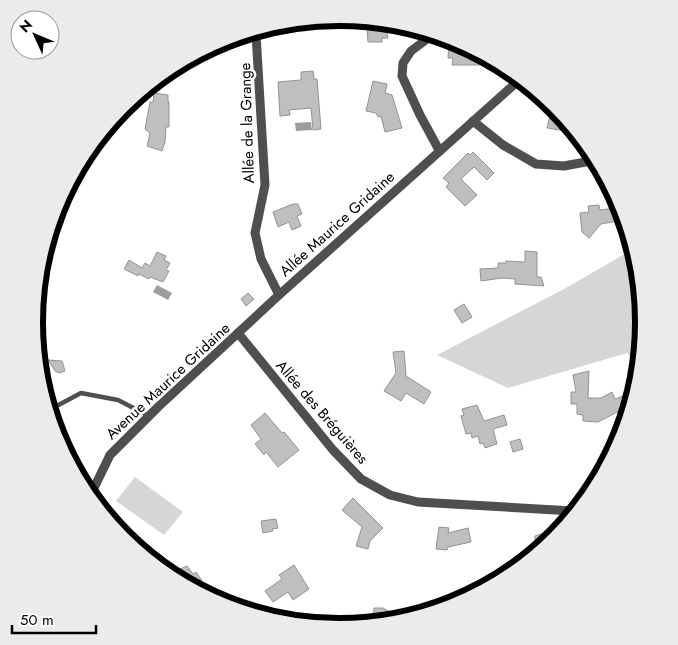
<svg xmlns="http://www.w3.org/2000/svg" width="678" height="645" font-family="Jost,sans-serif">
<rect width="100%" height="100%" fill="#fff"/>
<g fill="#d6d6d6">
<polygon points="630,251 644,323 636,362 627,353 508,388 437,355 564,289"/>
<polygon points="135,477 183,512 164,535 116,501"/>
</g>
<g fill="#9d9d9d">
<polygon points="311,122 312,130 296,131 295,123"/>
<polygon points="157,285 172,293 168,300 153,292"/>
</g>
<g fill="#bfbfbf" stroke="#939393">
<polygon points="368,23 390,28 387,34 388,38 382,38 382,42 368,42 367,28 368,28"/>
<polygon points="454,40 456,41 492,65 452,65 453,58 448,58 449,42 454,42"/>
<polygon points="313,71 314,79 317,79 321,129 313,130 311,108 289,110 290,115 280,116 278,82 301,80 301,72"/>
<polygon points="373,81 387,84 385,93 392,95 402,128 385,132 381,116 378,117 376,113 366,111"/>
<polygon points="154,93 168,95 168,102 169,102 169,127 166,127 165,142 162,151 147,146 150,133 145,129 150,102 153,102"/>
<polygon points="550,115 561,117 572,132 547,128"/>
<polygon points="473,152 494,173 487,180 474,167 461,179 477,195 465,206 446,187 449,183 443,178 468,153 470,155"/>
<polygon points="293,204 298,204 302,214 297,216 301,226 292,230 289,222 278,227 273,212"/>
<polygon points="599,205 600,210 616,208 618,221 601,224 589,238 582,232 580,213 589,212 588,206"/>
<polygon points="525,251 537,252 537,277 541,277 544,286 515,284 515,279 502,278 481,281 480,269 498,268 498,263 506,263 506,261 525,262"/>
<polygon points="157,252 166,256 164,260 170,263 166,270 169,271 163,282 150,277 149,279 139,274 138,276 124,269 129,260 142,268 145,263 150,266"/>
<polygon points="248,293 254,299 246,306 241,299"/>
<polygon points="464,304 472,317 462,323 454,310"/>
<polygon points="404,351 406,376 431,392 424,404 406,393 401,401 384,391 396,373 393,352"/>
<polygon points="48,360 62,361 65,371 59,373 55,371"/>
<polygon points="589,371 588,398 601,398 612,392 615,399 623,396 627,407 598,422 583,421 583,415 577,414 577,404 571,404 571,392 576,392 573,375"/>
<polygon points="477,405 484,421 504,415 507,425 493,429 497,444 485,448 483,443 480,444 478,436 472,438 471,433 466,434 461,416 464,415 462,409"/>
<polygon points="265,413 282,433 284,432 299,450 278,467 266,452 264,455 255,444 261,439 251,425"/>
<polygon points="520,439 523,449 513,452 510,442"/>
<polygon points="353,498 383,528 370,541 368,549 356,546 362,527 342,510"/>
<polygon points="276,519 278,528 272,529 273,531 263,533 261,521"/>
<polygon points="439,527 449,528 448,533 468,528 471,542 448,547 447,550 436,549"/>
<polygon points="550,531 551,541 544,545 535,545 535,536"/>
<polygon points="294,565 309,589 293,600 288,592 273,602 265,591 282,579 279,575"/>
<polygon points="187,566 193,574 196,572 215,600 184,579 180,569"/>
<polygon points="374,608 383,608 397,616 373,621"/>
</g>
<g fill="none" stroke-linecap="round" stroke-linejoin="round">
<polyline stroke="#4f4f4f" stroke-width="4.5" points="51,409 81,393 118,400 149,416"/>
<g stroke="#4f4f4f" stroke-width="9">
<polyline points="256,34 265,185 255,233 261,259 279,295"/>
<polyline points="431,36 411,51 403,63 402,76 420,115 439,150"/>
<polyline points="473,121 503,145 536,164 564,166 591,161"/>
<polyline points="238,333 333,450 361,479 390,495 418,502 573,511"/>
<polyline points="92,492 110,455 158,407 279,295 517,82"/>
</g>
</g>
<g text-anchor="middle" dominant-baseline="central" stroke-width="5" stroke-linejoin="round" paint-order="stroke">
<g font-size="15" fill="#000" stroke="#fff">
<text transform="translate(247 123) rotate(-92)">Allée de la Grange</text>
<text transform="translate(337 224) rotate(-42)">Allée Maurice Gridaine</text>
<text transform="translate(168 381) rotate(-43)">Avenue Maurice Gridaine</text>
<text transform="translate(322 412) rotate(49)">Allée des Bréguières</text>
</g>
</g>
<path d="M0 0H678V645H0ZM43 322a296 296 0 1 1 592 0a296 296 0 1 1-592 0Z" fill="#ebebeb" fill-rule="evenodd"/>
<path fill="none" stroke="#000" stroke-width="6" d="M43 322a296 296 0 1 1 592 0a296 296 0 1 1-592 0Z"/>
<g transform="translate(35 35) rotate(314)"><circle r="24" fill="#ffffff" stroke="#999999"/>
<path d="M0-4L9 19L0 12L-9 19Z" fill="#000000"/>
<text y="-8" font-size="14" font-weight="bold" text-anchor="middle" fill="#000000">N</text>
</g>
<path d="M12 625v8h84v-8" fill="none" stroke="#000000" stroke-width="2.5"/>
<text x="20" y="625" font-size="15" fill="#000000" stroke="#ffffff" stroke-width="4" paint-order="stroke">50 m</text>
</svg>
